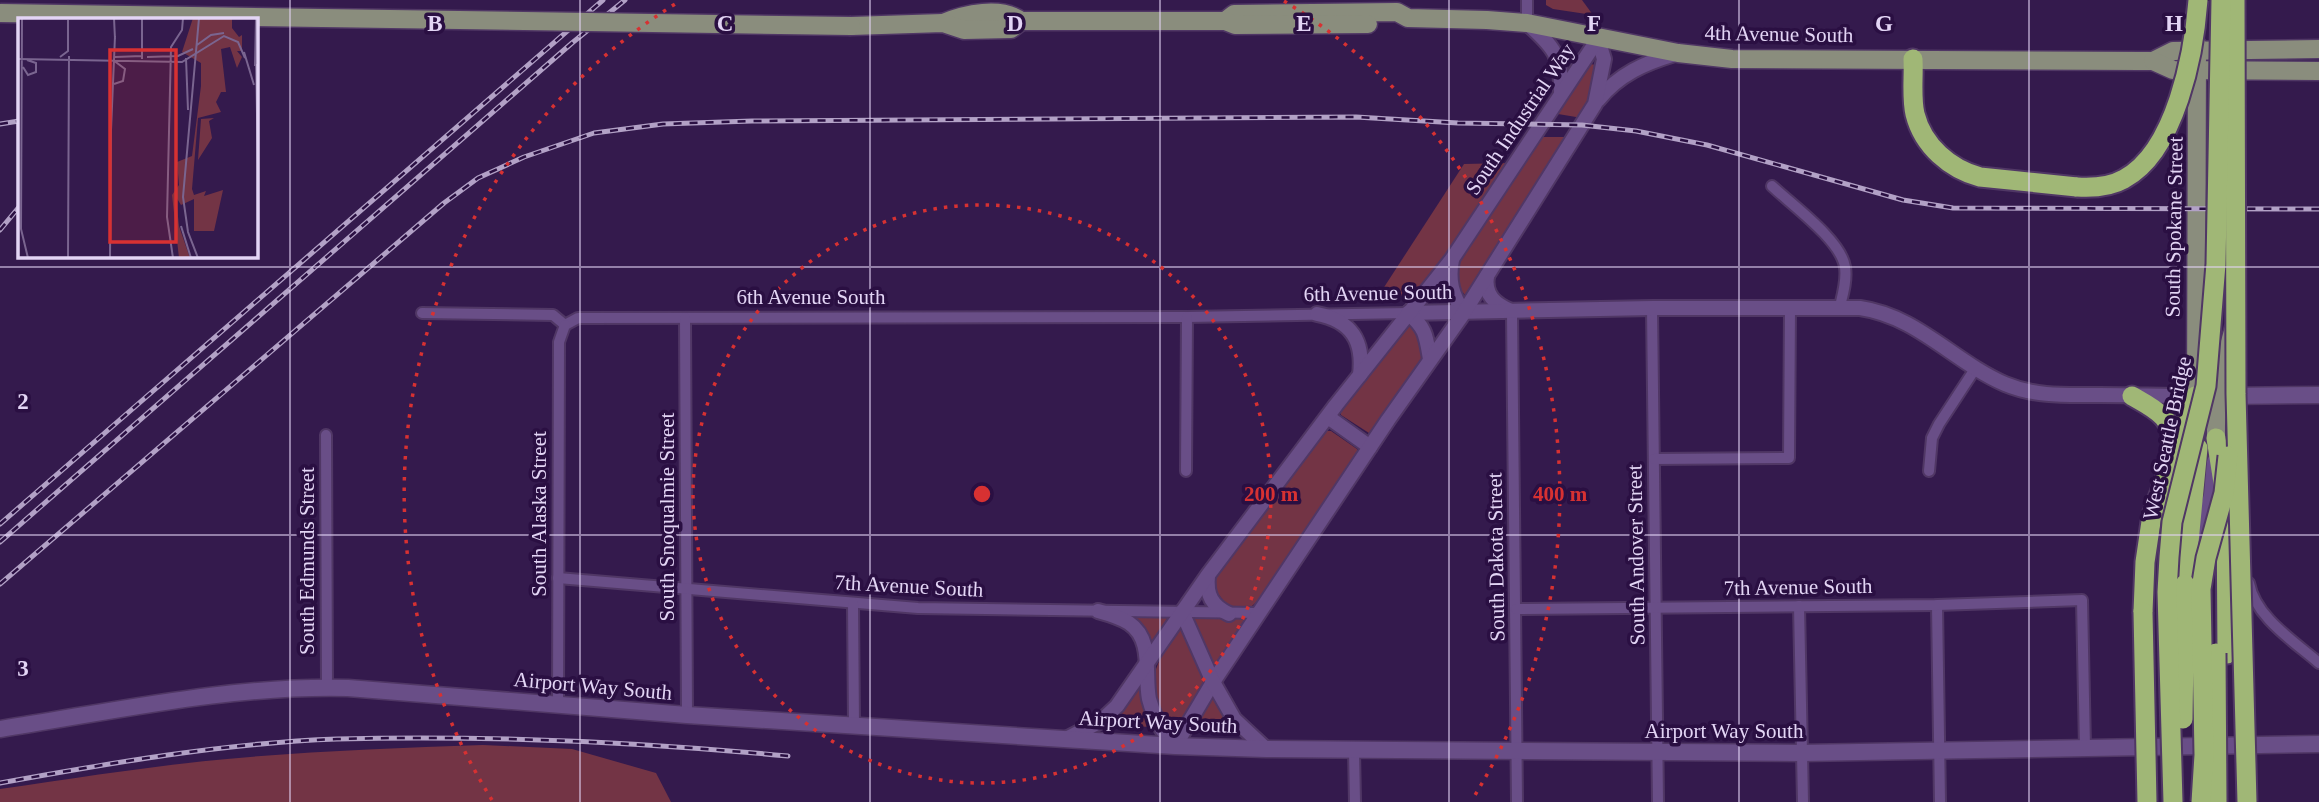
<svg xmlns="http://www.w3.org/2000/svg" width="2319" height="802" font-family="Georgia,serif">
<rect width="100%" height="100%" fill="#341a4d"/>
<g fill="#733445">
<polygon points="1546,0 1582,0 1593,15 1553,9 1546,5"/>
<polygon points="1590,64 1597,65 1596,86 1582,118 1558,114"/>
<path d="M1540,137h26l-101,158c-12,-13 -10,-20 -4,-36z"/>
<polygon points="1509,163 1440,265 1415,296 1379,295 1464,164"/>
<polygon points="1407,325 1417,325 1425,356 1369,433 1341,415 1341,411"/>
<polygon points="1324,431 1331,431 1357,449 1358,453 1262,597 1252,606 1238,608 1227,605 1215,590 1214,581 1228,554"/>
<polygon points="1131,617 1168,617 1151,646"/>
<polygon points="1249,618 1215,671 1192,619"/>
<path d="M1182,623l24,56 -28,49 -10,-1c-3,-6 -9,-13 -12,-20 -11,-31 9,-59 26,-84z"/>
<polygon points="1141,679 1143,705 1151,727 1107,725 1122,712"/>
<polygon points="1213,688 1236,729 1189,728"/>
<path d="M483,745l89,4 84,24 15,29h-671v-13c76,-11 151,-23 227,-30 85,-8 170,-11 256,-14z"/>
</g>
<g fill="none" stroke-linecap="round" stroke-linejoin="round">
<g stroke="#503765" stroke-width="14">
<g id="minor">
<polyline points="1527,23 1527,0"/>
<path d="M1772,186c20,19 69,54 73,81 2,13 -2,27 -5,39"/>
<polyline points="1652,308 1658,802"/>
<polyline points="1512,312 1517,802"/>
<polyline points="422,313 553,315 565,325 578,318 1187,317 1408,313"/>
<polyline points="685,318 687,715"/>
<polyline points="326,435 327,688"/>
<polyline points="1654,459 1789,458 1790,307"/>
<polyline points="1186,471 1187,317"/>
<polyline points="1929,471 1932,438 1939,424 1975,369"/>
<polyline points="558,578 918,608 1259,613"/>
<path d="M2249,583c6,34 46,59 70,80"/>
<polyline points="853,603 854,725"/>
<polyline points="1937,605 1940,802"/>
<polyline points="1799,606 1803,802"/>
<polyline points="1516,609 1937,605 2082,600 2085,748"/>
<polyline points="558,704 559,342 565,325"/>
<polyline points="1354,750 1355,802"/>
</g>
</g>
<g stroke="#503765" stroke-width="18">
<g id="tertiary">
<path d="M1527,23c27,24 35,33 34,70"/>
<path d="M1598,100c21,-26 47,-37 77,-46"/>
<path d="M1452,260c-4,20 0,36 12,52"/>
<path d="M1487,276c-3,19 8,28 24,35"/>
<path d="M1408,313l244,-5h208c57,8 94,54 145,76 31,13 62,11 95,11 32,0 63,1 95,1"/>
<path d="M1408,313c18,15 18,23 22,46"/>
<path d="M1317,314c35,7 47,27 43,61"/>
<polyline points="1328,417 1370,447"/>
<path d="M1208,576c-2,19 4,30 21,38"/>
<path d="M1098,611c11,3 22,6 31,12 25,17 15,51 20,76 5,19 13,33 26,47l38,-64 175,-262 73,-103 134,-213 9,-45 -6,-20"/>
<polyline points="1182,612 1213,682 1234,719 1266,749"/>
<polyline points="1068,738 1101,721 1117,706 1208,575 1336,405 1452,259 1598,39"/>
</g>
</g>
<g stroke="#503765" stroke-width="19">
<g id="secondary">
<polyline points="2226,396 2319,395"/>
<polyline points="2204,525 2212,495 2215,462"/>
<polyline points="2197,569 2200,511"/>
<path d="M0,729c116,-18 231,-44 348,-41l339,27 488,31 91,3 536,4 517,-9"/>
</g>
</g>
<g stroke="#503765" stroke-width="21">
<g id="primary">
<polyline points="1225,21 1234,14 1397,12 1408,18 1487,20 1527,23 1678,53 1732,59 2141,61 2153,61 2173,51 2319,49"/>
<path d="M943,23c22,-9 58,-17 78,-2h204l10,4 133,-1"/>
<polyline points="851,26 943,23 964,30 1011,29 1021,21"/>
<polyline points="2153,61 2173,70 2319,71"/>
<polyline points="2196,409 2197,45"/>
<path d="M2216,438c-1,-39 7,-73 18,-110"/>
</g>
</g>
<g stroke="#503765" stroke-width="23">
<g id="motorway">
<path d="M1913,59c1,17 -2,38 2,55 8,32 35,55 65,63l97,10"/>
<path d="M2132,396c23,13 43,22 41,52"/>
<polyline points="2216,438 2226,502 2227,654"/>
<polyline points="2185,584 2198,448"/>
<polyline points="2143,612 2145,562 2152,515 2195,396"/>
</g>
</g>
<use href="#minor" stroke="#694e87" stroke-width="10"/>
<use href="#tertiary" stroke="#694e87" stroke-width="14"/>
<use href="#secondary" stroke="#694e87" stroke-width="16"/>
<use href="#primary" stroke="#8a8d7d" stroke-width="18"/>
<use href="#motorway" stroke="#a0b776" stroke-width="19"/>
<g stroke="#b2a1c6" stroke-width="5">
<g id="rail">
<polyline points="0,124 19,121"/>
<polyline points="0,230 19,207"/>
<polyline points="0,524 603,0"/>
<polyline points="0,542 572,43 625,0"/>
<polyline points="0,584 444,203 478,178 524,157 594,133 663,124 752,121 1356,117 1458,123 1582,125 1636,131 1707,145 1903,200 1953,208 2319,209"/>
<path d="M0,783c111,-20 224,-40 337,-44 151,-4 301,3 451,17"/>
</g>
</g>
<use href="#rail" stroke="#2a0f42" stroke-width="2.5" stroke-dasharray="8" stroke-linecap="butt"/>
<g stroke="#503765" stroke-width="21" stroke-linecap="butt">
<polyline id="primary-bridge" points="0,13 851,26"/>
</g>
<g stroke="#503765" stroke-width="23" stroke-linecap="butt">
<g id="motorway-bridge">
<polyline points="2235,0 2236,394 2247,802"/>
<path d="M2077,187c16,1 33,0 47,-8 52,-28 70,-126 74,-179"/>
<polyline points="2143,612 2147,802"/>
<polyline points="2216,653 2217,802"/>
<polyline points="2183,719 2185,584"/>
<polyline points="2173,802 2167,592 2169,557 2172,522 2206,386 2216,264 2221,0"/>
<polyline points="2201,802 2204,755 2201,589 2206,558 2224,493 2228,456"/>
</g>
</g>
<use href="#primary-bridge" stroke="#8a8d7d" stroke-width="18"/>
<use href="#motorway-bridge" stroke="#a0b776" stroke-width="19"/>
</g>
<path fill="none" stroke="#e3d5f5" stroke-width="2" stroke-opacity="0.55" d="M290,0v802M580,0v802M870,0v802M1160,0v802M1449,0v802M1739,0v802M2029,0v802M0,267h2319M0,535h2319"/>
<g fill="none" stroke="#d73132" stroke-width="3.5" stroke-dasharray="3.5 7">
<circle cx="982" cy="494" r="289"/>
<path d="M492 800A578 578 0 0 1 680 1M1284 1A578 578 0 0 1 1472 800"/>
</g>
<g text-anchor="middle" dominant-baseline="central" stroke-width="7" stroke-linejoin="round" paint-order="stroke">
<g font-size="21" fill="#e3d5f5" stroke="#2a0f42">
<text transform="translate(1779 34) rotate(1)">4th Avenue South</text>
<text transform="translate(1520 119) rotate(-56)">South Industrial Way</text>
<text transform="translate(2174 227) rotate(-89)">South Spokane Street</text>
<text transform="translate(1378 293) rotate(-1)">6th Avenue South</text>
<text x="811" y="297">6th Avenue South</text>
<text transform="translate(2167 438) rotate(-78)">West Seattle Bridge</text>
<text transform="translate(539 514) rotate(-90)">South Alaska Street</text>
<text transform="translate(667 517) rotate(-90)">South Snoqualmie Street</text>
<text transform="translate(1636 555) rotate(-91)">South Andover Street</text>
<text transform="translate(1496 557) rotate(-91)">South Dakota Street</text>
<text transform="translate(307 561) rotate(-90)">South Edmunds Street</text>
<text transform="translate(909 586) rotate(3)">7th Avenue South</text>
<text transform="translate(1798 587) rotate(-1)">7th Avenue South</text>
<text transform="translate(593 686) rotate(5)">Airport Way South</text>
<text transform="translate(1158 722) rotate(3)">Airport Way South</text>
<text x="1724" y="731">Airport Way South</text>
</g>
</g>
<g transform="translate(18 18)">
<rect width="240" height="240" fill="#341a4d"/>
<path d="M175,0h39v10l7,9 3,-2v16h-5l5,6 -5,11 -7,-21 -9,2 5,43h-5l-5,10 5,10 -23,6 -6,71 2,6 12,-4 -2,5 19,-6 -9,41h-20v-32l-13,6 -5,-8 3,29 11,32h-11l-7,-63 7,-10 -2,-23 15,-6 9,-70v-23l-19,-11zM196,100l-5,3 3,17 -14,22 3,-41z" fill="#733445"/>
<path fill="none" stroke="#7a6590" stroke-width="2" d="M4,0l-1,211 7,29M96,0l1,21M124,0v41M179,27l14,-10 13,-2M226,34l10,33M42,39l8,-6v-31M97,39l27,-1M129,39l31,-1 15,-7M168,40l2,52M0,41l164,3 42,-26 14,6 7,16M95,42l12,9 -2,12 -9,3M238,46l2,101M237,48l1,-48M5,49l5,8 8,-3v-9l-9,-3M93,112l4,-94M163,208l10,32M50,240l1,-202M92,240l1,-133M155,240l-6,-41 4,-170 11,-17 1,-12M180,240l-10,-26 -5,-35 16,-179"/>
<path fill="#d73132" fill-opacity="0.15" stroke="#d73132" stroke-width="3.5" d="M92,32h66v192h-66z"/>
<rect width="240" height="240" fill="none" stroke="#e3d5f5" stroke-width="3.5"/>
</g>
<g font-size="23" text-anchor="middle" font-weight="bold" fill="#e3d5f5" stroke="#2a0f42" stroke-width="7" stroke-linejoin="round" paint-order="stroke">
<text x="435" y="31">B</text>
<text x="725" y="31">C</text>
<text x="1015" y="31">D</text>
<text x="1304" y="31">E</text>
<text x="1594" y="31">F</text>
<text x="1884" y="31">G</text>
<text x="2174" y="31">H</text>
<text x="23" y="409">2</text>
<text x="23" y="676">3</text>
</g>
<circle cx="982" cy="494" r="10" fill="#d73132" stroke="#2a0f42" stroke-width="3.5"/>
<g font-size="21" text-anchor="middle" font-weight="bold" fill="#d73132" stroke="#2a0f42" stroke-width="7" stroke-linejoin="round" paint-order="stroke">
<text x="1271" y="501">200 m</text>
<text x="1560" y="501">400 m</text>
</g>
</svg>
